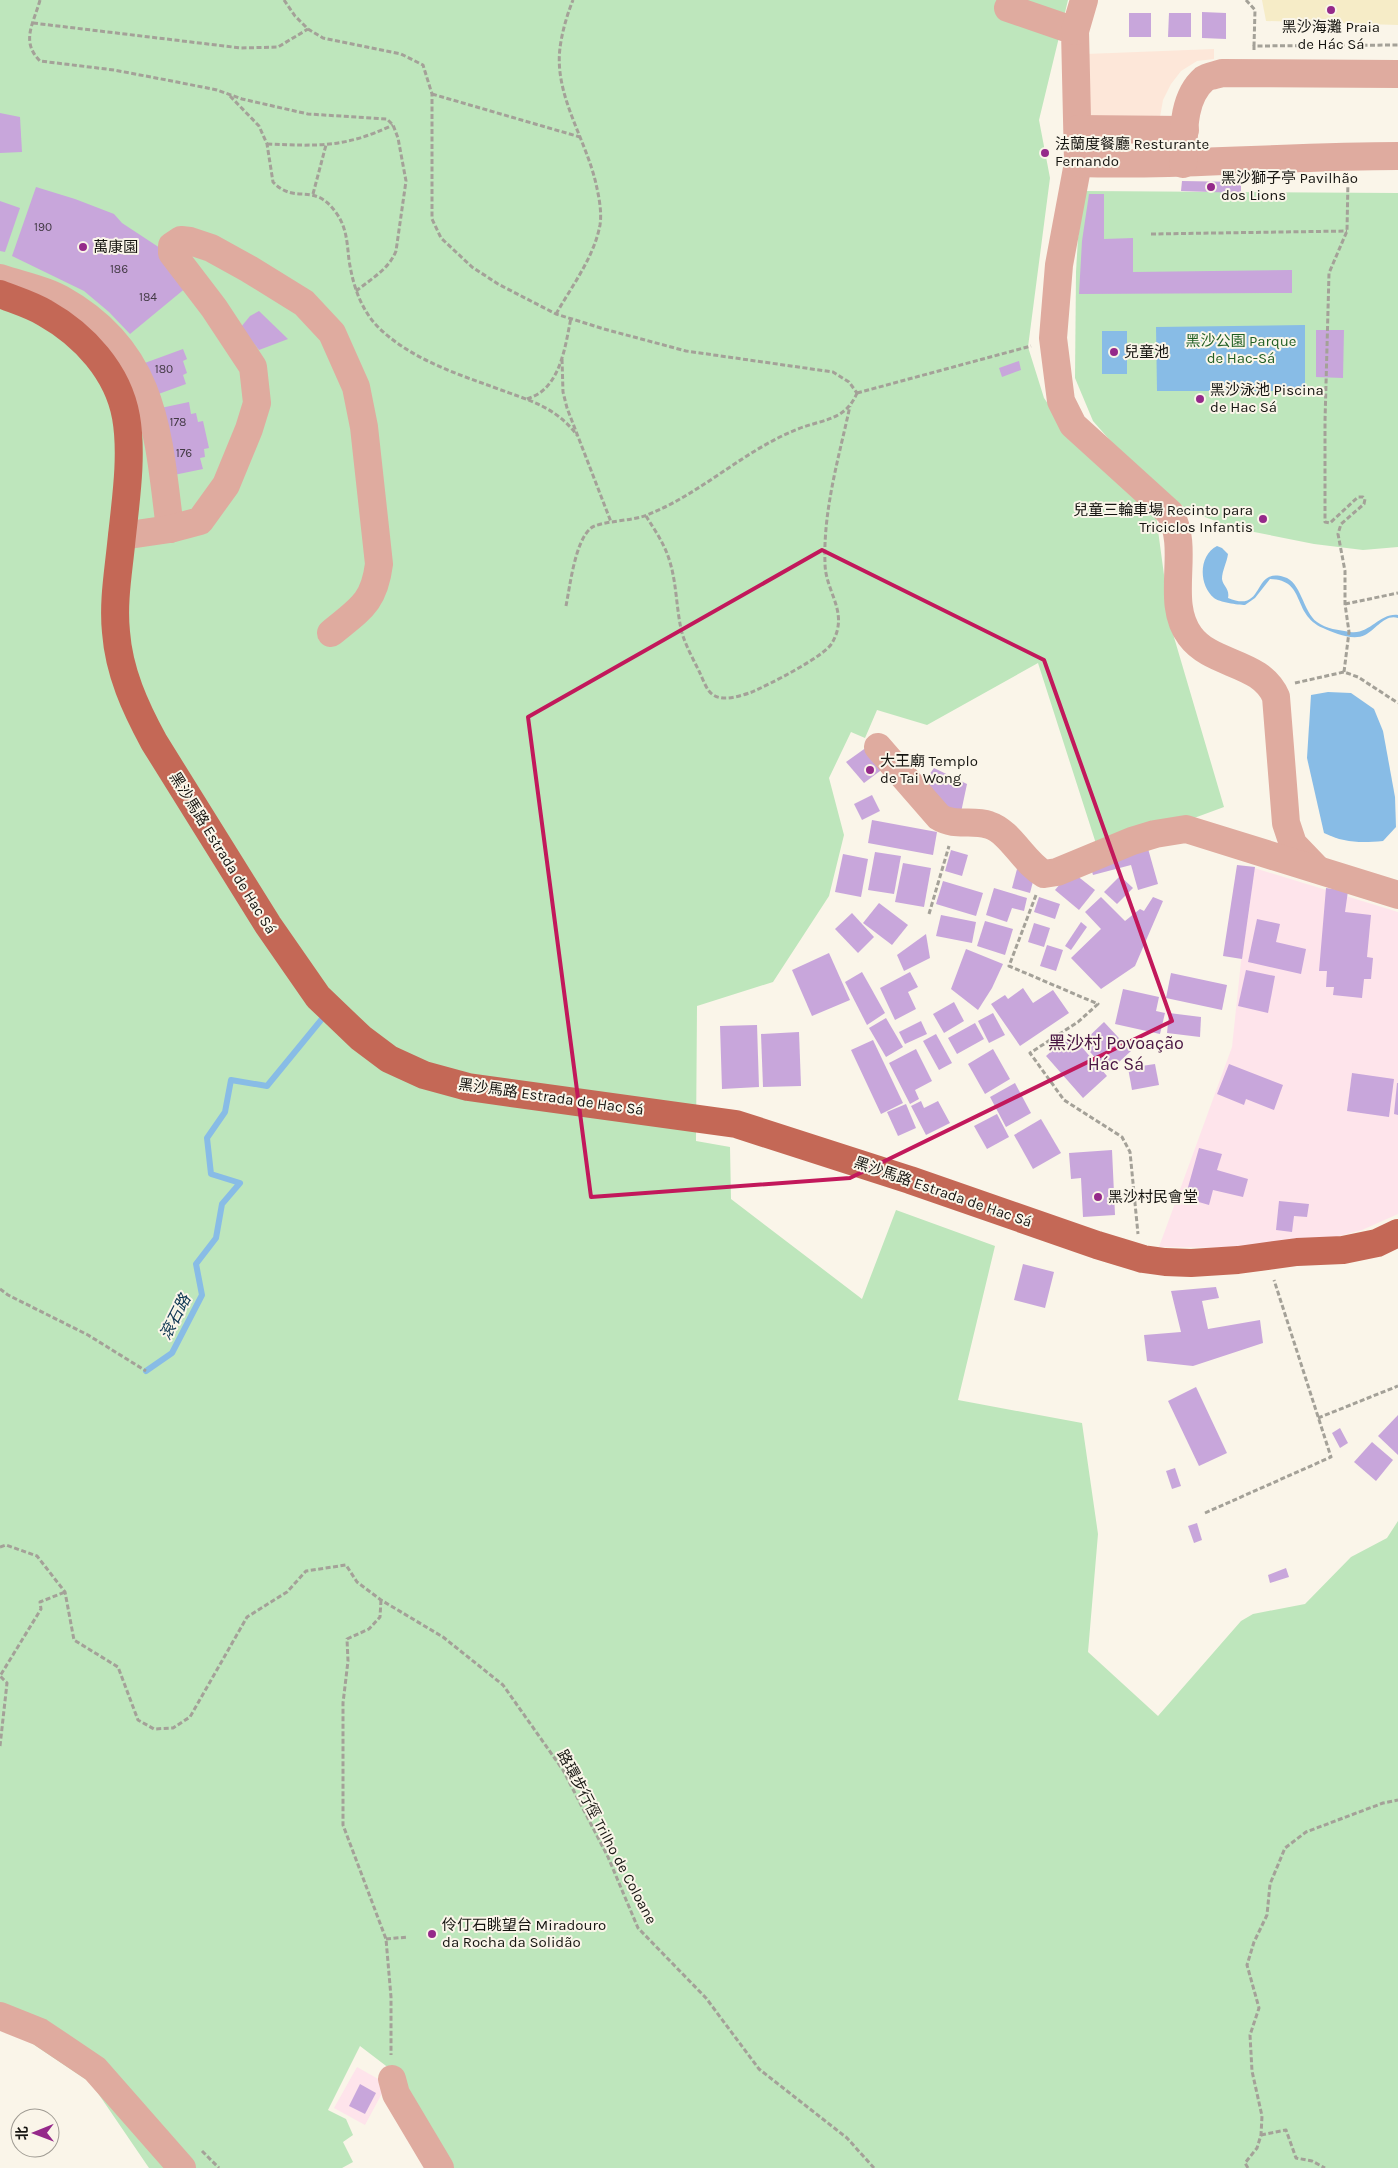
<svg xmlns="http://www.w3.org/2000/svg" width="1398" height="2168" font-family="Karla,'Noto Sans SC',sans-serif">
<rect width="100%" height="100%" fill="#faf5e9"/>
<polygon fill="#fde7d9" points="1214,49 1214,59 1197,61 1181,71 1171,84 1163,100 1160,117 1095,118 1089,113 1086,54"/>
<g fill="#fee4eb">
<polygon points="1251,867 1398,912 1398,1214 1362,1230 1321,1241 1233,1248 1159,1247 1232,1047"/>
<polygon points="357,2067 387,2084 365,2125 334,2108"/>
</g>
<g fill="#bee6bc">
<polygon points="0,0 1068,0 1039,120 1050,178 1028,347 1044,398 1064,427 1155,508 1171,627 1224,807 1099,853 1038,663 927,725 877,710 865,738 851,732 829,778 844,835 829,896 773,982 697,1006 696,1141 730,1147 731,1199 862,1299 896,1210 995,1246 958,1400 1082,1423 1098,1534 1088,1652 1158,1716 1241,1621 1253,1614 1305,1604 1351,1557 1387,1538 1398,1521 1398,2168 450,2168 394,2072 360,2046 328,2110 346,2119 353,2135 343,2142 353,2162 342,2168 149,2168 91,2083 24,2038 0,2029"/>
<polygon points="1085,191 1398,193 1398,547 1363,550 1314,544 1234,528 1189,511 1155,484 1122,454 1093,421 1075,378 1076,272 1078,238"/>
</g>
<polygon fill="#f6ecc7" points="1262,0 1398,0 1398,25 1266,21"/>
<g fill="#88bce6">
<polygon points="1305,325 1305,391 1157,391 1156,327"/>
<rect x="1102" y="331" width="25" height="43"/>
<path d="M1217,546l5,2 6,6c-1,8 -6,17 -6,25 1,7 8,10 6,19 38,16 23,-31 56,-21 17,4 19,35 33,45 9,7 22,8 33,10 20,3 29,-19 48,-17v3c-14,-4 -22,12 -33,17 -12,6 -31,-2 -42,-7 -32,-14 -16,-48 -53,-49l-15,19 -10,7c-7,0 -26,-3 -31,-7 -16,-14 -15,-43 3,-52z"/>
<path d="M1328,692l23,1 23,16 9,22 12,66 1,30 -13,14c-22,2 -39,2 -59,-8l-17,-75 4,-63z"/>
</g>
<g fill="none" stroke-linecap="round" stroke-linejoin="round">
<polyline stroke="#88bce6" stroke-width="6" points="146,1371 172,1353 202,1295 196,1264 216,1238 222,1204 240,1183 211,1174 207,1138 225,1112 231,1080 267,1086 326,1014"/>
</g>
<g fill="#c8a6db">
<polygon points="1202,12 1226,13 1226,39 1202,38"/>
<rect x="1129" y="13" width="22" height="24"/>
<polygon points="1169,13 1191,13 1191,37 1168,37"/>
<polygon points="0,113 20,117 22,152 0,153"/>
<polygon points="1182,181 1241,182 1241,193 1181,191"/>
<polygon points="36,187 75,199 114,214 122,223 160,248 193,282 130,334 109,312 84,291 12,256"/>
<polygon points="1089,194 1104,194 1104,239 1133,238 1133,272 1292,270 1292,293 1079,294 1082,241"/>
<polygon points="0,201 20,208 5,252 0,251"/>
<polygon points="259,311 288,339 259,350 241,327 250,316"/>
<polygon points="1316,330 1344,330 1343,378 1316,377"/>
<polygon points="183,349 187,359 183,361 187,373 183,375 186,384 153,396 142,364"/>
<polygon points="1019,361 1021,370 1002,377 999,368"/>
<polygon points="189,402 191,414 196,413 198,422 203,421 209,448 204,449 205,457 200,458 203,469 169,476 156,409"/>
<polygon points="867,747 884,768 864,783 846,762"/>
<polygon points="934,768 967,784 960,817 922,785"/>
<polygon points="872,795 880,811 862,820 854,804"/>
<polygon points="872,820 937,832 933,855 868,843"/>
<polygon points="1147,845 1158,884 1138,890 1131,865 1093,875 1089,861"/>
<polygon points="951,850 968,855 962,876 945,871"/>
<polygon points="875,852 901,856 894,894 868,890"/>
<polygon points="843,854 868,859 861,897 835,892"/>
<polygon points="903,863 931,868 924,907 895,902"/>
<polygon points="1237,865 1255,867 1242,959 1223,956"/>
<polygon points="1017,869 1035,874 1030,893 1012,888"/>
<polygon points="1071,871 1095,890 1079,910 1055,890"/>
<polygon points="1120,876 1133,888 1117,904 1104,892"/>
<polygon points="943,881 983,893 976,916 936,904"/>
<polygon points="994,888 1027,898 1024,911 1012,908 1007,922 986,915"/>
<polygon points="1326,888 1348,891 1345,912 1371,915 1367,957 1373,958 1371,979 1364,979 1362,998 1333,995 1334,987 1326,987 1327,971 1319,971"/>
<polygon points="1039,897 1060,904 1055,919 1034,912"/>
<polygon points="1101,897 1125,921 1140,909 1144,911 1153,897 1163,901 1135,966 1101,989 1071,958 1101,929 1085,912"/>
<polygon points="879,903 908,925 892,945 863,923"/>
<polygon points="852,913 874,937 858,953 835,929"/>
<polygon points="941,915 976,922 972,943 936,936"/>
<polygon points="1257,919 1280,924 1276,942 1306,949 1301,974 1248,962"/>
<polygon points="985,921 1013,929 1005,955 977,946"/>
<polygon points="1081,922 1087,927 1071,950 1065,946"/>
<polygon points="1034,923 1050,928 1044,947 1028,942"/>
<polygon points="926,934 930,958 904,971 897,955"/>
<polygon points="1047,945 1063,950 1056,971 1040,966"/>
<polygon points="966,949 1003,964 992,988 978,1010 951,989"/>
<polygon points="829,953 850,1000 812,1016 792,970"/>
<polygon points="1246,970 1275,976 1268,1013 1238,1006"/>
<polygon points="862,972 885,1013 867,1025 845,982"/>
<polygon points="910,972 918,987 908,992 916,1009 895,1020 880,988"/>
<polygon points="1171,973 1227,985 1222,1010 1166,998"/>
<polygon points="1023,988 1033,1003 1053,990 1069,1013 1020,1046 991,1004 1005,995 1008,999"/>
<polygon points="1123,989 1159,997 1156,1011 1165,1013 1160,1034 1115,1024"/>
<polygon points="954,1002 964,1021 944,1033 933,1014"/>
<polygon points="993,1013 1005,1035 989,1043 978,1021"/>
<polygon points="1169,1013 1201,1017 1200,1037 1167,1033"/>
<polygon points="886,1018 903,1047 886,1057 869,1028"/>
<polygon points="921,1021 927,1034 905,1044 899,1032"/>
<polygon points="1104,1022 1131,1051 1108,1072 1082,1043"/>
<polygon points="975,1023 984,1039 957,1054 948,1038"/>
<polygon points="757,1025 759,1087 722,1089 720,1026"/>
<polygon points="799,1032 801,1086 763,1087 761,1034"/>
<polygon points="936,1034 952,1063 939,1070 923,1041"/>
<polygon points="1065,1039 1074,1050 1080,1045 1107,1076 1083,1098 1046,1056"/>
<polygon points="873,1040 903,1103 881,1114 851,1050"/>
<polygon points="916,1049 932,1081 915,1090 919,1099 910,1104 889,1063"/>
<polygon points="993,1049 1010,1079 985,1094 968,1064"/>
<polygon points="1155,1064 1159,1085 1132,1090 1128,1068"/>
<polygon points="1229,1064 1283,1085 1274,1110 1246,1099 1244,1105 1217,1094"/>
<polygon points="1352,1073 1394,1079 1389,1117 1347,1111"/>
<polygon points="1015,1083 1031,1113 1006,1127 990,1097"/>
<polygon points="1397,1083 1398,1083 1398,1115 1394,1114"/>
<polygon points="921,1101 924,1108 938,1101 950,1123 926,1135 911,1106"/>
<polygon points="906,1104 916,1128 898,1136 887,1112"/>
<polygon points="997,1114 1009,1137 987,1149 974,1126"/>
<polygon points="1041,1119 1061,1153 1033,1169 1014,1135"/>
<polygon points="1199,1148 1222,1154 1217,1170 1248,1179 1243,1197 1213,1190 1209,1205 1185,1198"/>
<polygon points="1112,1150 1115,1215 1083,1217 1081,1178 1071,1179 1069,1153"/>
<polygon points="1279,1201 1309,1204 1307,1217 1294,1216 1292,1232 1276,1230"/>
<polygon points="1023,1264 1054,1272 1045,1308 1014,1300"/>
<polygon points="1216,1287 1219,1298 1202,1301 1208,1329 1260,1320 1263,1343 1193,1366 1147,1361 1144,1335 1181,1332 1171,1291"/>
<polygon points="1196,1387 1227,1453 1199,1466 1168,1401"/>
<polygon points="1398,1415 1398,1455 1378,1436"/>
<polygon points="1340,1428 1348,1443 1340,1448 1332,1433"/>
<polygon points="1372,1442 1393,1460 1376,1481 1354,1462"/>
<polygon points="1175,1468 1181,1486 1172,1489 1166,1471"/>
<polygon points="1197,1523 1202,1540 1194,1543 1188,1526"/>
<polygon points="1286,1568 1289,1577 1270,1583 1268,1575"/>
<polygon points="360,2084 376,2093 365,2114 349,2106"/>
</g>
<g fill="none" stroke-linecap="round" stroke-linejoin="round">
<g stroke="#a4a198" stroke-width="3" stroke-dasharray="5 2.5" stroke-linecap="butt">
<path d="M40,0c-6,23 -20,41 0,61l74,9 63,12 40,8 25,9 66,15 79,5 6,6 5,13 8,43 -10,70c-7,18 -25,28 -40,40"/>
<polyline points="284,0 295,16 308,29 323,38 401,54 423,65 432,94 432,219 441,238 472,267 498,284 556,314 604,329 686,351 833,372 849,382 857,393"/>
<polyline points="1246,0 1255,10 1254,46"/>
<polyline points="33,23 241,48 278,47 308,29"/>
<polyline points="1254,50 1254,46 1398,45"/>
<polyline points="432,94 580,137"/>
<path d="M230,96l29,30 8,18 6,38c23,24 41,-2 64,32 10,15 10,29 12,46 4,26 12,50 30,68 31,30 75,45 114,59 34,13 61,18 84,48"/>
<path d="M267,144c52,2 77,4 126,-19"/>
<polyline points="313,194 326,145"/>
<polyline points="1151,234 1347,231"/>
<path d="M556,314c16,-28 38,-57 44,-89 2,-13 -1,-28 -4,-41 -10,-45 -42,-89 -36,-136 2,-16 7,-33 13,-48"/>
<polyline points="562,359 563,392 567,408 611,522"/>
<polyline points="857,393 1031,346"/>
<path d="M527,399c5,-2 10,-4 14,-7 21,-16 25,-50 30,-74"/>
<path d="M646,516c8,13 18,27 23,43 8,24 7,50 13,74 4,13 11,26 17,38 3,6 6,15 10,20 10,13 31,5 43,1 16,-7 72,-35 80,-49 18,-31 -7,-51 -7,-80 -2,-53 14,-106 25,-157"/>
<polyline points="1345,604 1398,593"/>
<path d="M566,606c4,-20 9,-65 25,-78 9,-7 42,-7 56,-13 54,-21 97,-65 151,-86 25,-10 47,-8 59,-36"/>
<polyline points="1344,672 1349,632 1345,604 1345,571 1338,534 1341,524 1364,504 1365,499 1363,497 1358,497 1330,523 1325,522 1325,421 1329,273 1347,231 1348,179"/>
<polyline points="1295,683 1344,672 1358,677 1398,703"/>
<polyline points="1036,895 1009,966 1098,1004 1078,1022 1030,1053 1064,1100 1122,1137 1130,1152 1138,1234"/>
<polyline points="929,914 949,846"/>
<polyline points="0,1289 8,1295 88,1335 146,1371"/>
<polyline points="1318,1418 1398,1386"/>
<polyline points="1205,1513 1331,1457 1274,1280"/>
<polyline points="0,1547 6,1545 37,1556 65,1592 74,1640 118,1667 138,1720 154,1729 173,1728 190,1717 247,1617 287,1592 306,1571 346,1565 357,1582 381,1600 443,1637 503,1685 563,1770 608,1857 638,1928 706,1998 759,2069 847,2138 874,2168"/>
<polyline points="381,1600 380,1617 369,1629 347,1639 348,1661 343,1703 343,1825 386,1939 391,1997 391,2055"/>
<polyline points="0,1746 7,1683 0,1676 41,1609 40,1602 65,1592"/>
<polyline points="386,1939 408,1937"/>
<polyline points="1261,2135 1286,2130 1296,2158 1312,2161 1325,2168"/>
<polyline points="202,2151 219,2168"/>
<polyline points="1248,2168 1245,2163 1257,2148 1261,2135 1262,2116 1252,2071 1250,2035 1259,2008 1247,1965 1254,1942 1267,1915 1270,1884 1285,1848 1306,1832 1383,1803 1398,1800"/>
</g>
<g stroke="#dfab9f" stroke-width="28">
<path d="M1008,8l67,23 3,132 -19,102 -6,73 8,63 12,24 97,88c21,37 -6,88 20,123 22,30 71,25 86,61l10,126 7,21 24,25"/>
<polyline points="1075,31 1084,0"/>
<polyline points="1078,129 1185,130"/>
<path d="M1078,163c107,3 213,-7 320,-7"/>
<path d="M1183,164c1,-27 -2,-65 21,-85 4,-3 13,-4 18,-6l176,1"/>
<path d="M0,278c20,7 43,11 61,21 95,53 97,134 109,230"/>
<path d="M122,536l48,-7 30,-8 26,-36 23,-56 8,-26 -4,-36 -39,-59 -42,-55v-7l9,-6 9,1 21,7 38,21 55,34 28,30 24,54 8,40 15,137c-5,39 -19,45 -48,69"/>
<path d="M878,747l61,70c16,10 33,2 50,8 22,7 34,37 55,49l13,-2 75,-31 23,-7 31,-5 212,66"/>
<polyline points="0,2016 40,2032 95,2069 182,2168"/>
<polyline points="392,2079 396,2094 440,2168"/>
</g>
<path stroke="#c46856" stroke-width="28" d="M0,294c15,6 32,11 45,19 39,22 73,59 81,104 7,40 -1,88 -5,128 -3,29 -8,58 -5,87 3,40 19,75 38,110l114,183 50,72 43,41 28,21 35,16 44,12 268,37 174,56 187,65 46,14 22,3 26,1 47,-3 59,-8 46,-2 34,-7 21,-10"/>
</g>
<path fill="none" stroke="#c2185b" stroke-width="4" stroke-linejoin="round" d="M822,550l222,110 128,361 -322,157 -259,19 -63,-480z"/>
<g fill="#95298a" stroke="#faf5e9" stroke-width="2">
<circle cx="1331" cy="10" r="5"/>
<circle cx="1045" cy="153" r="5"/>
<circle cx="1211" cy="187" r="5"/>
<circle cx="83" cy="247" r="5"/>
<circle cx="1114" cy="352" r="5"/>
<circle cx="1200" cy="399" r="5"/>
<circle cx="1263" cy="519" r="5"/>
<circle cx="870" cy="770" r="5"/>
<circle cx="1098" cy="1197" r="5"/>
<circle cx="432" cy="1934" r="5"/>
</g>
<g text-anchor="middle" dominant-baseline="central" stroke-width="4" stroke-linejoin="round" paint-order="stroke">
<g font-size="12" fill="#423944">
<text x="43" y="227">190</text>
<text x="119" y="269">186</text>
<text x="148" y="297">184</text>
<text x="164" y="369">180</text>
<text x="178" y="422">178</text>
<text x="184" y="453">176</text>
</g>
<g font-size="15" fill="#161511" stroke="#faf5e9" text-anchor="start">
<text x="1331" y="27" text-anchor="middle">黑沙海灘 Praia<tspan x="1331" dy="17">de Hác Sá</tspan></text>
<text x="1055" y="144">法蘭度餐廳 Resturante<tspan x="1055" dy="17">Fernando</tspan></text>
<text x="1221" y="178">黑沙獅子亭 Pavilhão<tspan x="1221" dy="17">dos Lions</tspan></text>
<text x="93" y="247">萬康園</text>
<text x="1124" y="352">兒童池</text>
<text x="1210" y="390">黑沙泳池 Piscina<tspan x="1210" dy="17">de Hac Sá</tspan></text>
<text x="1253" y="510" text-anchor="end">兒童三輪車場 Recinto para<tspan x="1253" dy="17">Triciclos Infantis</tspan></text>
<text x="880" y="761">大王廟 Templo<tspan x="880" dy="17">de Tai Wong</tspan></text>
<text x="1108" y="1197">黑沙村民會堂</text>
<text x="442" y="1925">伶仃石眺望台 Miradouro<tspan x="442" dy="17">da Rocha da Solidão</tspan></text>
</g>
<g font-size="15" fill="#215f23" stroke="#faf5e9">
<text x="1241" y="341">黑沙公園 Parque<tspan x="1241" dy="17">de Hac-Sá</tspan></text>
</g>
<g font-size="15" fill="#161511" stroke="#faf5e9">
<text transform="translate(223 853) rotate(58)">黑沙馬路 Estrada de Hac Sá</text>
<text transform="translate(551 1097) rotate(8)">黑沙馬路 Estrada de Hac Sá</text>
<text transform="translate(943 1192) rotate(19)">黑沙馬路 Estrada de Hac Sá</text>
<text transform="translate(607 1837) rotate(62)">路環步行徑 Trilho de Coloane</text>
</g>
<g font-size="16" font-style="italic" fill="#0b3451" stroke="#faf5e9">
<text transform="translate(175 1317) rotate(-63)">滾石路</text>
</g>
<g font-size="18" fill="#481442" stroke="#faf5e9">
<text x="1116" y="1043">黑沙村 Povoação<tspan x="1116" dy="21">Hác Sá</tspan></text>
</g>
</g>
<g transform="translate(35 2133) rotate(269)"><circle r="24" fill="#faf5e9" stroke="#9f9b93"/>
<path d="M0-4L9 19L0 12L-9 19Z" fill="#95298a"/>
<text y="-8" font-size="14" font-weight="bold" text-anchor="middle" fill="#161511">北</text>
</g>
</svg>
